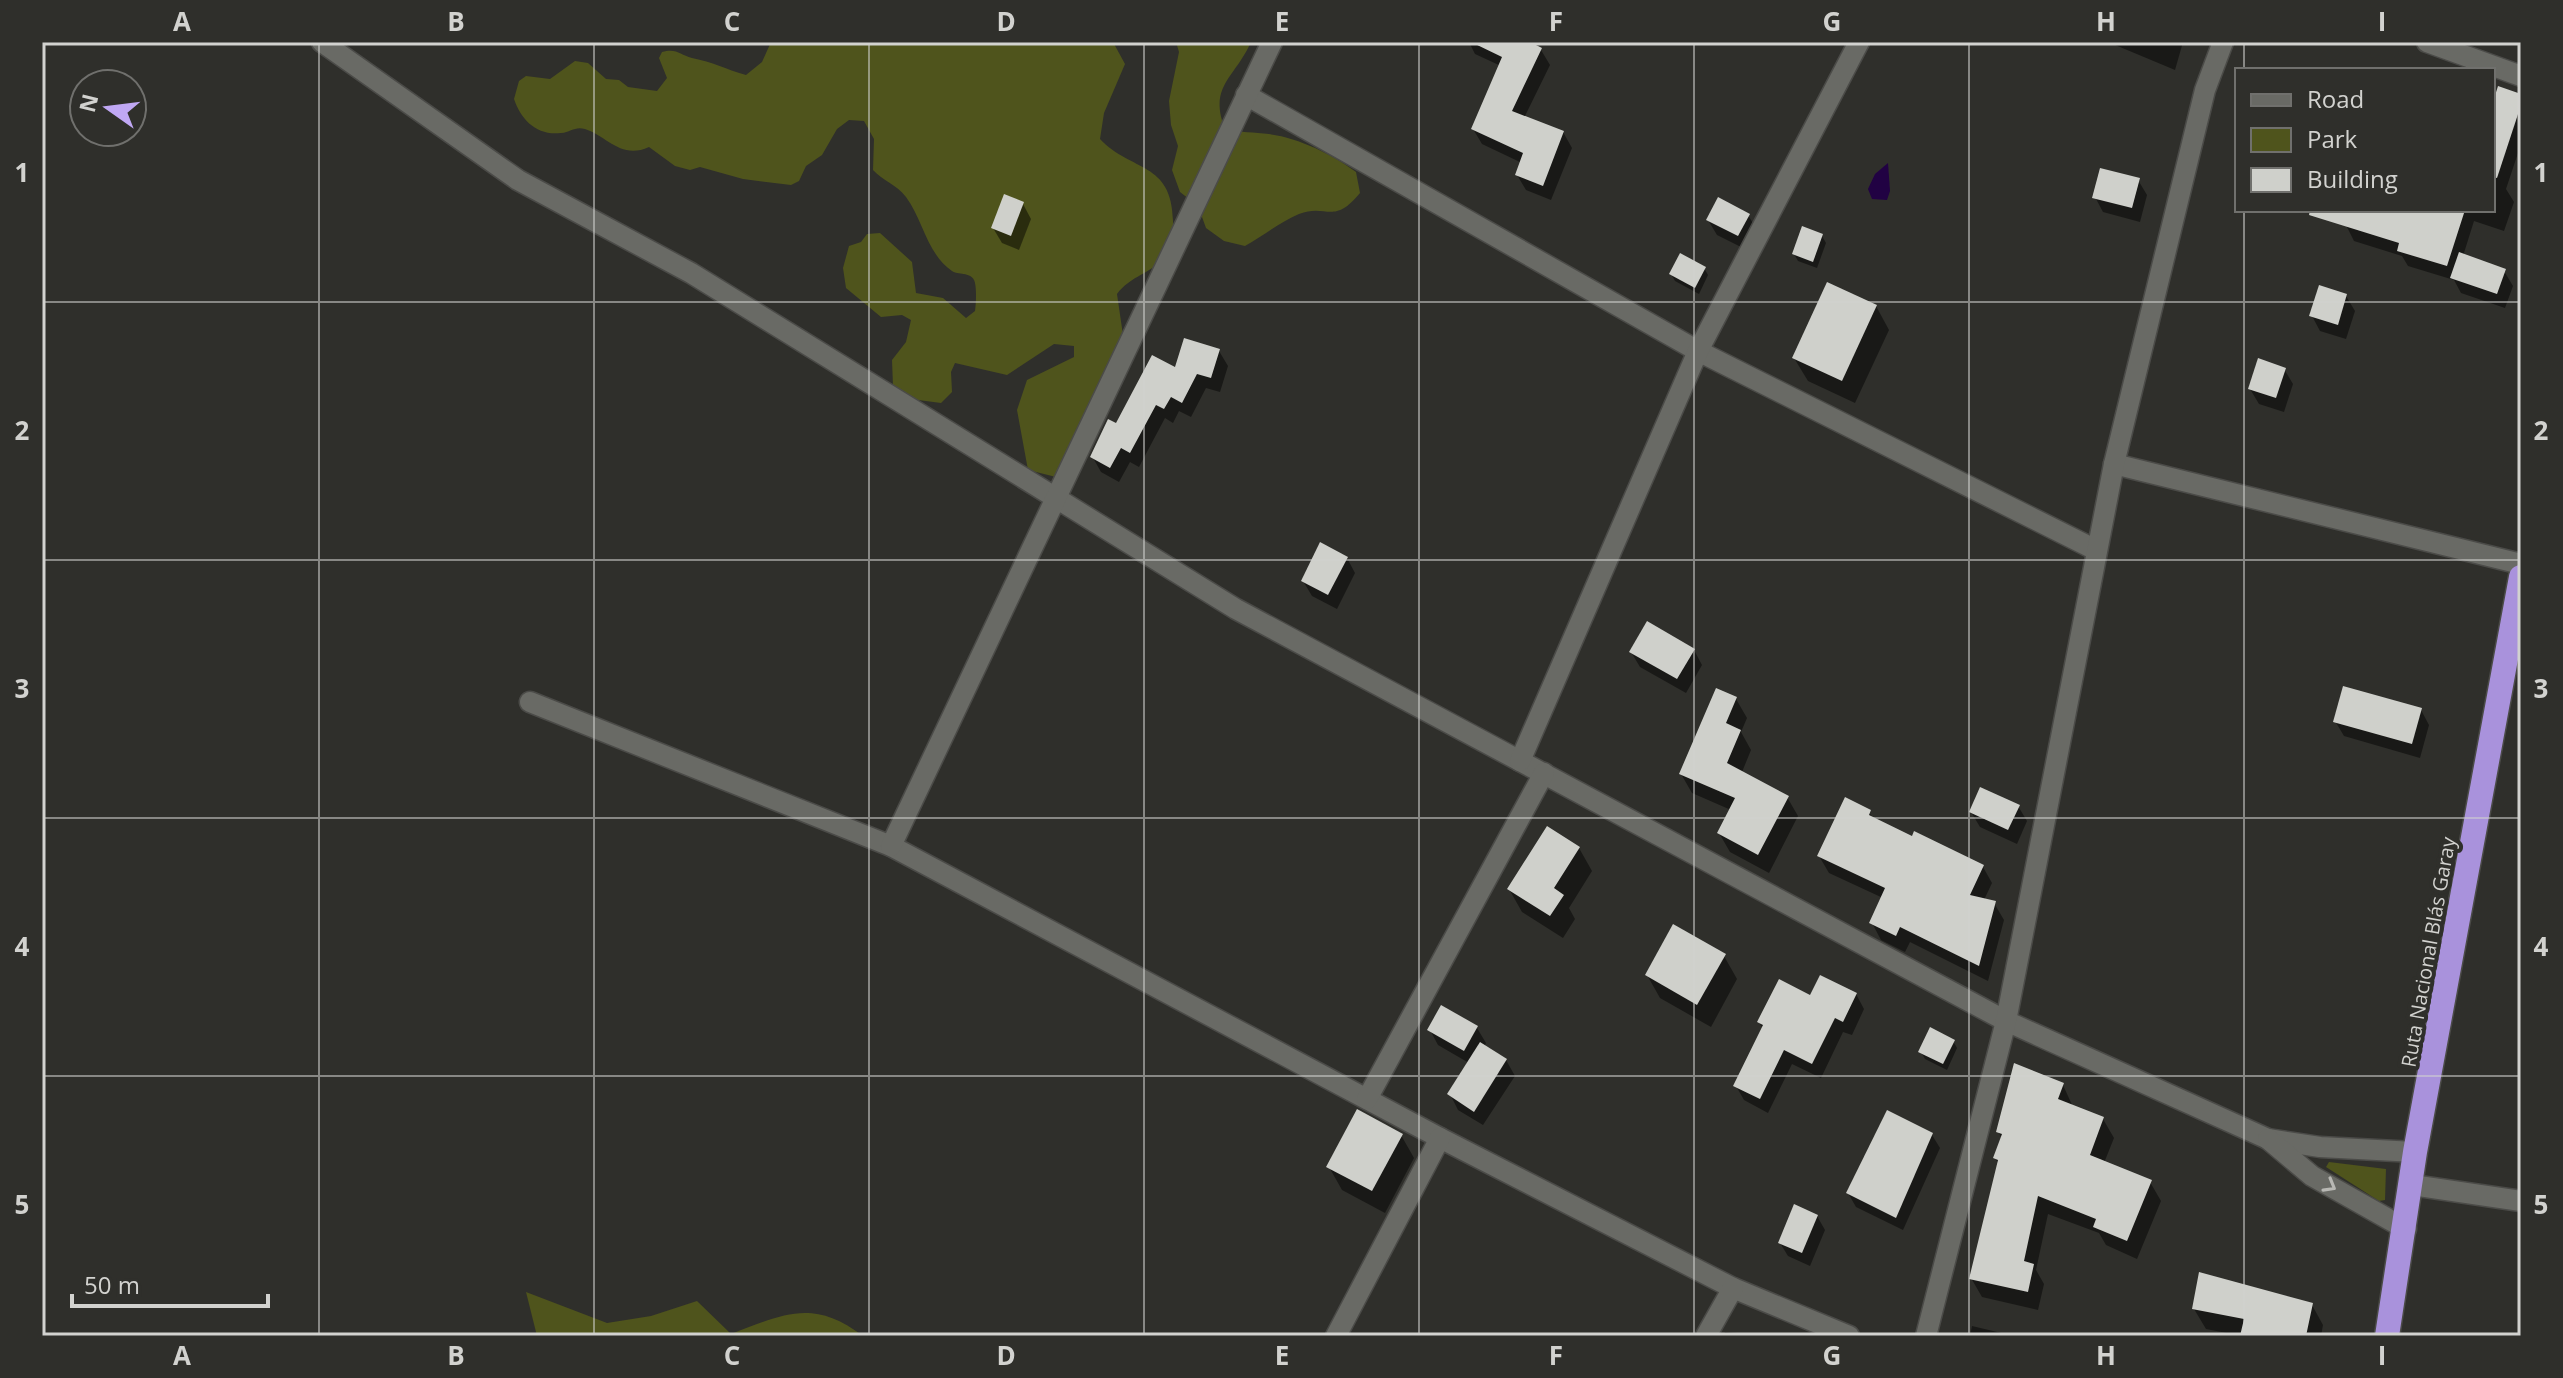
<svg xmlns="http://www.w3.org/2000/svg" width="2563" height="1378" font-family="'Open Sans',sans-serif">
<rect width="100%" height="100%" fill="#2f2f2b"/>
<g fill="#4f541c">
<path d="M771,42h342l12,22 -21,49 -4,26c31,33 72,22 73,82 1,11 -1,27 -8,36 -13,16 -35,19 -48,37l7,48 -27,45 -41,90 -28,-7 -11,-60 10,-30 47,-23v-11l-20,-2 -47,31 -52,-12 -4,9 1,20 -11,11 -38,-5 -10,-12 -1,-26 14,-18 5,-22 -9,-5 -21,2 -35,-29 -3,-20 6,-22 12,-4 6,-8 13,-1 32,29 4,31 27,5 23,20 9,-7c1,-7 2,-25 -1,-31 -4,-8 -16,-5 -22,-9 -25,-17 -29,-51 -46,-74 -10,-13 -23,-16 -33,-27l1,-31 -10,-18 -15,-1 -12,9 -15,26 -16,11 -7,15 -8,4 -48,-6 -43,-12 -10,3 -15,-4 -26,-19c-28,13 -42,-11 -64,-18 -10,-3 -14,3 -24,4 -24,3 -40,-13 -47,-34l5,-18 7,-5 24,3 25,-18 13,2 18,16 13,1 9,7 29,4 10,-13 -8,-20 3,-6c15,-4 18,3 30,6 21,4 33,11 54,17l16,-13z"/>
<path d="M1176,42h75c-16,36 -43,44 -26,87 16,4 29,3 44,5 30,4 63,20 87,38l4,21c-27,33 -33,10 -61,21 -19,8 -36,22 -54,32l-21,-5 -18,-13 -8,-22 -18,-14 -8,-22 6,-24 -7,-21 -2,-24 10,-49z"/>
<polygon points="2329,1162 2386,1169 2385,1200 2379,1201 2326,1167"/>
<path d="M526,1292l81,31 44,-7 46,-15 34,33c53,-20 82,-36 132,2h-326z"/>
</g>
<polygon fill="#210243" points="1888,163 1890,191 1887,200 1872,199 1868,189 1875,174"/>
<g fill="#0007">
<polygon points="1469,42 1525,42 1541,50 1550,65 1524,118 1563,132 1572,148 1551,200 1526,190 1517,175 1522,163 1482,144 1473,129 1501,66 1475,54"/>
<polygon points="2108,42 2183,42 2175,70"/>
<polygon points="2521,96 2521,144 2506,189 2514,202 2504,231 2474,221 2463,256 2504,271 2513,286 2505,308 2461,293 2454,280 2408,266 2402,256 2354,241 2346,225 2351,210 2493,210 2493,108"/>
<polygon points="2138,180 2147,195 2140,222 2103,212 2095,197"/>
<polygon points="1023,204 1031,219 1019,250 1002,243 993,228"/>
<polygon points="1748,215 1757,230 1747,250 1717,235 1708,220"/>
<polygon points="1822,236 1826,243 1817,268 1798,261 1794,254"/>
<polygon points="1704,268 1708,275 1699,294 1675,281 1671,274"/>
<polygon points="2346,296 2355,311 2346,339 2320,331 2312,316"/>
<polygon points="1876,306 1889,330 1855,403 1808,381 1794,358"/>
<polygon points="1219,351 1228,366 1220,392 1206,388 1191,417 1179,411 1173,423 1165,418 1139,467 1130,462 1119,482 1101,472 1092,456 1117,425 1176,370"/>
<polygon points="2284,369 2293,384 2284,412 2259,404 2250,389"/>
<polygon points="1347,558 1355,573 1337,609 1312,596 1303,581"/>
<polygon points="1694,650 1702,665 1686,693 1640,667 1631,652"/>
<polygon points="1736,699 1747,718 1741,732 1751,750 1742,772 1787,797 1798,816 1769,873 1730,852 1719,833 1731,810 1692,793 1681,774"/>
<polygon points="2421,710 2429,725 2420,758 2344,736 2335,721"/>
<polygon points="2018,806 2027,821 2017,844 1980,827 1971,812"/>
<polygon points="1869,812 1874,820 1983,867 1992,883 1984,900 1994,903 2004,920 1988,981 1910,942 1905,952 1881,940 1872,923 1883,898 1829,873 1819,856"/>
<polygon points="1579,848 1592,871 1569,908 1575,919 1563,938 1522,912 1509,889"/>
<polygon points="1724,956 1737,979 1711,1027 1660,998 1647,975"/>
<polygon points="1856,994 1864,1009 1852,1035 1843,1032 1821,1078 1792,1064 1768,1113 1744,1100 1736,1086 1763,1029 1759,1022"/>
<polygon points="1442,1008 1477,1028 1486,1043 1484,1047 1506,1060 1515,1076 1483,1125 1458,1110 1450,1094 1469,1063 1438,1045 1430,1030"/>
<polygon points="1953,1041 1957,1048 1947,1070 1925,1059 1921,1052"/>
<polygon points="2063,1085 2073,1107 2103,1119 2114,1138 2104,1163 2150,1182 2161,1201 2137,1259 2106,1245 2099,1233 2048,1214 2036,1270 2044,1284 2038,1310 1982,1297 1971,1278 1999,1165 1995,1158 2002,1139 1998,1131"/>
<polygon points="1401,1135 1414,1158 1385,1213 1342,1190 1329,1167"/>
<polygon points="1932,1135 1940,1148 1903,1230 1856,1207 1848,1193"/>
<polygon points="1817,1216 1825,1230 1810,1266 1788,1256 1780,1243"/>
<polygon points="2312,1305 2323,1325 2321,1336 2242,1336 2206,1329 2194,1309"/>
<polygon points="1972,1326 2014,1336 1970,1336"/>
<polygon points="1725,1332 1750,1334 1753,1336 1723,1336"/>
</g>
<g fill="#cfd0cb">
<polygon points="1471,42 1530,42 1542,48 1512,111 1564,131 1543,186 1515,175 1523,153 1471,129 1502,57"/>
<polygon points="2498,86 2521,94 2521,105 2497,178 2493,177 2493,102"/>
<polygon points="2100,168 2140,178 2132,208 2092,198"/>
<polygon points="1004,194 1024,202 1011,236 991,228"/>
<polygon points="1718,197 1750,214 1738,236 1706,220"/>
<polygon points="2310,210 2465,210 2447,266 2397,251 2399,243 2309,215"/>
<polygon points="1802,226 1823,234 1813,262 1792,254"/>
<polygon points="2459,252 2506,269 2497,294 2450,278"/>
<polygon points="1680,253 1706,267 1695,288 1669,274"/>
<polygon points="1827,282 1877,305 1842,381 1792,358"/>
<polygon points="2319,285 2347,294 2338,325 2309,316"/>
<polygon points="1184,338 1220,349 1211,378 1197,374 1182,403 1171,397 1164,409 1156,405 1130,453 1121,448 1110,468 1090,457 1108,419 1116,423 1152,355 1175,367"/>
<polygon points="2258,358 2286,368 2276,398 2248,389"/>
<polygon points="1320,542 1348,557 1328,595 1301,581"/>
<polygon points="1647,621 1695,649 1677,679 1629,652"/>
<polygon points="2343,686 2422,708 2412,744 2333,722"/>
<polygon points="1716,688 1737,697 1726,723 1741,730 1727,763 1789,796 1758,855 1717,833 1735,798 1679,774"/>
<polygon points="1980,787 2020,805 2008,830 1969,812"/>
<polygon points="1845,797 1871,810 1869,815 1912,836 1914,831 1984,865 1970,895 1996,901 1979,966 1900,927 1896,936 1869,923 1885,888 1817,856"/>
<polygon points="1547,826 1580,847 1554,888 1564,895 1550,916 1507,889"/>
<polygon points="1673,924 1726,954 1697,1005 1645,975"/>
<polygon points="1820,975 1857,993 1843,1022 1835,1018 1812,1064 1784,1050 1760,1099 1733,1086 1763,1025 1757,1022 1779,979 1810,995"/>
<polygon points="1441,1005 1478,1026 1464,1051 1427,1030"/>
<polygon points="1930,1027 1955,1040 1943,1064 1918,1052"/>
<polygon points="1480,1042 1507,1059 1474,1112 1447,1094"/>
<polygon points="2014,1063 2064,1083 2058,1099 2104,1117 2090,1155 2152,1180 2127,1241 2093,1227 2096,1219 2038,1196 2024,1261 2034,1264 2028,1292 1969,1279 1998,1160 1993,1158 2002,1134 1996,1132"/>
<polygon points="1357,1109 1403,1134 1372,1191 1326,1167"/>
<polygon points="1887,1110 1933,1133 1896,1218 1846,1193"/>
<polygon points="1794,1204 1818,1215 1802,1253 1778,1243"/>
<polygon points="2199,1272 2313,1303 2306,1336 2240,1336 2244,1319 2192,1309"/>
</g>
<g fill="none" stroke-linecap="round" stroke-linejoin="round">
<g stroke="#4b4b48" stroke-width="23">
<g id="minor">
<polyline points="322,42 518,180 691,273 1236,609 2006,1021 2268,1139 2320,1147 2415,1152"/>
<polyline points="2427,42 2521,76"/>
<polyline points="1246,95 1698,351 2096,550"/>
<polyline points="2114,464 2521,564"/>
<polyline points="530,702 891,846 1440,1138 1733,1288 1849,1336"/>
<polyline points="1520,761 1698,351 1859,42"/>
<polyline points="891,846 1272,42"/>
<polyline points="1367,1099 1544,773"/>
<polyline points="2268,1139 2312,1176 2406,1229"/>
<polyline points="2412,1185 2521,1201"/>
<polyline points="1336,1336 1440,1138"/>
<polyline points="1706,1336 1733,1288"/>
<polyline points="1926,1336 2006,1021 2114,464 2205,90 2223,42"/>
</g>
</g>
<g stroke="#4b4b48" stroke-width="27">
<polyline id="highway" points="2387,1336 2415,1152 2521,577"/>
</g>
<use href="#minor" stroke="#696a65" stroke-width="20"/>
<use href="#highway" stroke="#a992dc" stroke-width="24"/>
</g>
<defs><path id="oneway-chevron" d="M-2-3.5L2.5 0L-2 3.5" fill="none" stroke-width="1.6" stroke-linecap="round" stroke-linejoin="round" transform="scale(2)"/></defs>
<use stroke="#b8b8b4" href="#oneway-chevron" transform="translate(2330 1186) rotate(30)"/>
<path fill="none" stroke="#d2d2cf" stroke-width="2" stroke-opacity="0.55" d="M319,42v1294M594,42v1294M869,42v1294M1144,42v1294M1419,42v1294M1694,42v1294M1969,42v1294M2244,42v28M2244,210v1126M42,302h2479M42,560h2479M42,818h2479M42,1076h2479"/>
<g text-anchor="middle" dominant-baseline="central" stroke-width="8" stroke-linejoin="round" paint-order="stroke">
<g font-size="20" fill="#d2d2cf" stroke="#2f2f2b">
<text transform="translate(2428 952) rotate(-80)">Ruta Nacional Blás Garay</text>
</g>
</g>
<rect width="2563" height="1378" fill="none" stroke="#2f2f2b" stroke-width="88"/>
<rect x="2235" y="68" width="260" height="144" fill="#2f2f2b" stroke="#70706d" stroke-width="2"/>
<rect x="2251" y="94" width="40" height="12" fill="#696a65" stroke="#70706d" stroke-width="2"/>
<text x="2307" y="108" font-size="24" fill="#d2d2cf">Road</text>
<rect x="2251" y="128" width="40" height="24" fill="#4f541c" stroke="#70706d" stroke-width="2"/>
<text x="2307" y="148" font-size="24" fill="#d2d2cf">Park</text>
<rect x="2251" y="168" width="40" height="24" fill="#cfd0cb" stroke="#70706d" stroke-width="2"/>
<text x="2307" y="188" font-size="24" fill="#d2d2cf">Building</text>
<g transform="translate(108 108) rotate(284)"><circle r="38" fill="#2f2f2b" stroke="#70706d" stroke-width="2"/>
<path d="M0-6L14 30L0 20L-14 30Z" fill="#c0a8f4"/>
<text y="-12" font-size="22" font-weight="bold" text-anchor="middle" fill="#d2d2cf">N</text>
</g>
<path d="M72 1294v12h196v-12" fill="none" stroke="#d2d2cf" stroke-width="4"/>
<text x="84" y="1294" font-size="24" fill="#d2d2cf" stroke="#2f2f2b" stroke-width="6" paint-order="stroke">50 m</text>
<rect x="44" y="44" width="2475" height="1290" fill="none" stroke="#d2d2cf" stroke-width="3"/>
<g font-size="26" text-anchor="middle" font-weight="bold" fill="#d2d2cf">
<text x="182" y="31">A</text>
<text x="456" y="31">B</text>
<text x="732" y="31">C</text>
<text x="1006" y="31">D</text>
<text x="1282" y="31">E</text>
<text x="1556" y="31">F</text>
<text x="1832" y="31">G</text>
<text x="2106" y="31">H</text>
<text x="2382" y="31">I</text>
<text x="22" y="182">1</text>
<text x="2541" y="182">1</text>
<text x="22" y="440">2</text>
<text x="2541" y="440">2</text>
<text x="22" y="698">3</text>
<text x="2541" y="698">3</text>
<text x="22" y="956">4</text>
<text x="2541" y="956">4</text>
<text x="22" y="1214">5</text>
<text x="2541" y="1214">5</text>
<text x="182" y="1365">A</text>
<text x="456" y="1365">B</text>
<text x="732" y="1365">C</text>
<text x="1006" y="1365">D</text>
<text x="1282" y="1365">E</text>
<text x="1556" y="1365">F</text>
<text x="1832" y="1365">G</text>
<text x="2106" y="1365">H</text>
<text x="2382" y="1365">I</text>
</g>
</svg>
